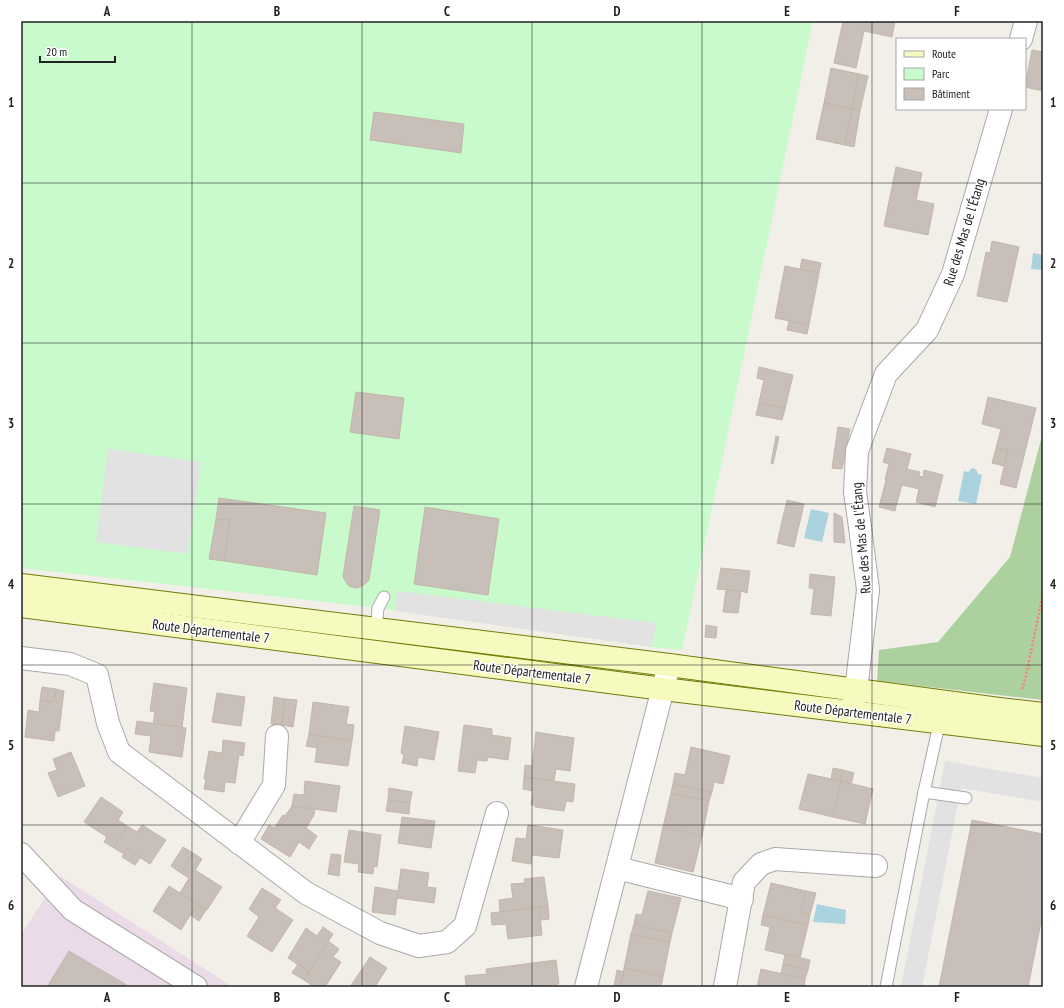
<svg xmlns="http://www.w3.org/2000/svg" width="1064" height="1008" font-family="'PT Sans Narrow',sans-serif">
<rect width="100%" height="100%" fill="#f2efe9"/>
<polygon fill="#ebdbe8" points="60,876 233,987 21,987 21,934"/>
<polygon fill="#add19e" points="1043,432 1043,700 877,681 879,650 938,642 1010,557"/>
<polygon fill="#c8facc" points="21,21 813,21 717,485 682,650 652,647 378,608 21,568"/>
<g fill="#e2e2e2">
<polygon points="108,449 201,462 188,554 96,542"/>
<polygon points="397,591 656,623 652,647 395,611"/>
<polygon points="945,761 1043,778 1043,802 961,788 922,987 901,987"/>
</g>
<g fill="#aad3df">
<polygon points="1033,253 1043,255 1043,270 1031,269"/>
<polygon points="972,468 976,469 978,474 982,475 976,504 958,501 964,471 968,472"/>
<polygon points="811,509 829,513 822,542 804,538"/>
<polygon points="817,904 846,910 845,924 813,922"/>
</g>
<g fill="#c7bfb8" stroke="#c4b6ab">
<polygon points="843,21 895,21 892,37 864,31 856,68 834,63"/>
<polygon points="1032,50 1043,52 1043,91 1025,87"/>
<polygon points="831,68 859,74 852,109 824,103"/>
<polygon points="859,74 868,76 860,111 852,109"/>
<polygon points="824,103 852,109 845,145 816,139"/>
<polygon points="852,109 860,111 854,147 845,145"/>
<polygon points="374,112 464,124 461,153 370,140"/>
<polygon points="896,167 922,173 916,200 934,204 928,235 884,226"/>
<polygon points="992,241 1019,247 1007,302 977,296 986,252 990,253"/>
<polygon points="802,259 821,263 819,273 800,269"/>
<polygon points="785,266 819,273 809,325 775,318"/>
<polygon points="789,321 809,325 807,334 787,330"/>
<polygon points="759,367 793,375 785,409 759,402 764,380 757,378"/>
<polygon points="356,392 404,398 399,439 350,432"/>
<polygon points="988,397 1036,408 1016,488 1000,484 1008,450 996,448 1001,429 982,424"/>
<polygon points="759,402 785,409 782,420 756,415"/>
<polygon points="838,427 850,429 842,469 832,468"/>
<polygon points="776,436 779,437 773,464 771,463"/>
<polygon points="887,448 911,454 907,469 920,472 919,476 923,477 924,470 943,475 935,507 916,502 919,489 902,485 896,506 880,503 886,480 885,479 889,464 883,462"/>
<polygon points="996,448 1008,450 1004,466 992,463"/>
<polygon points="219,498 326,513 317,575 224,561 230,520 216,519"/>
<polygon points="787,500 804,504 794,547 777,543"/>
<polygon points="880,503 896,506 895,511 879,507"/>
<polygon points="354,506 380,510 369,580 365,584 358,588 351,587 348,585 344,579 343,576"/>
<polygon points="425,507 499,519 488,595 414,584"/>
<polygon points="834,513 842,517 845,543 834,542"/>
<polygon points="216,519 230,520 224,561 209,559"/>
<polygon points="721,568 750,571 747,593 741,591 717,589"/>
<polygon points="810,574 835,577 831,616 811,614 814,589 809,588"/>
<polygon points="726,590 741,591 738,613 723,612"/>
<polygon points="706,625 717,627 716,638 705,637"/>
<polygon points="154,683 187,688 182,728 153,724 155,712 150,711"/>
<polygon points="42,687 56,689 54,702 40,700"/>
<polygon points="56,689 64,691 59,731 55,731 54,741 25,737 28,710 39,712 40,700 54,702"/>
<polygon points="217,693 245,697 241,726 212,722"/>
<polygon points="274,697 285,699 282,725 271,724"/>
<polygon points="285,699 297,700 293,727 282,725"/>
<polygon points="313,702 349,707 346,724 354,725 352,741 309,734"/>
<polygon points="137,721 186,728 182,757 149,752 151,736 135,734"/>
<polygon points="464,725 492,729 492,735 511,738 508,760 488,757 487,761 477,760 475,773 458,771"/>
<polygon points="405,726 439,732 434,760 418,757 417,766 402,763 404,755 401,753"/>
<polygon points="536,732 574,738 570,771 556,769 554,781 524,777 525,765 532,766"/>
<polygon points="309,734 352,741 348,766 315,762 317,748 306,746"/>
<polygon points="223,740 245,743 243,756 239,755 235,783 225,782 224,792 204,789 206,779 204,779 209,751 222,753"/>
<polygon points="691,747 730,756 723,784 714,782 712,792 673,784 675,773 685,775"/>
<polygon points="71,752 85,786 58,797 48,773 57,770 53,759"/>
<polygon points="833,768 843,770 841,781 831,779"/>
<polygon points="843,770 854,773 851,784 841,781"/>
<polygon points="808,774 841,781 833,817 799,809"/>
<polygon points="524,777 575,784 573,802 566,801 564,811 535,807 535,805 531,805 533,791 523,789"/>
<polygon points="305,781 340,786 336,812 292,806 294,794 304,795"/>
<polygon points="841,781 873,789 865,824 833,817"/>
<polygon points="673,784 712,792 709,801 671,793"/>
<polygon points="389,788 412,792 410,803 388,800"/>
<polygon points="671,793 709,801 702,836 663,827"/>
<polygon points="101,797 123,812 118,820 127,826 114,848 104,842 107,837 84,822"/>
<polygon points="388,800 410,803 409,814 386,811"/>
<polygon points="292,806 315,809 314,815 306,828 317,836 309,849 299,842 290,857 261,839 269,825 274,828 283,815 285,816"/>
<polygon points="402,817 435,821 431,848 398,843"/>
<polygon points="972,820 1043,834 1043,912 1028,987 939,987"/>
<polygon points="142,825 166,840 150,864 127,849 124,854 114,848 127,826 137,832"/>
<polygon points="528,825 563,830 559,858 532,855 531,864 512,861 516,838 526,839"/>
<polygon points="663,827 702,836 693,872 655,863"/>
<polygon points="349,830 381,835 377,867 374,866 373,874 358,872 359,864 344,862"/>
<polygon points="183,847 193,853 181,873 171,866"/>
<polygon points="127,849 140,858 135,865 122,857"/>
<polygon points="193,853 202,859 195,870 222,887 207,910 180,893 189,878 181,873"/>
<polygon points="331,854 341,855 339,876 328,874"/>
<polygon points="401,869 429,873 427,887 436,888 434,903 397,898"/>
<polygon points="544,877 548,906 500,912 499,900 513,898 511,884 525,883 524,879"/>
<polygon points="771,883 806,891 801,913 810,915 808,925 763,915"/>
<polygon points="169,886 197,904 181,930 153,911"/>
<polygon points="375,887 398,891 395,915 372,912"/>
<polygon points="262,888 281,900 275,908 293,920 272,952 247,936 259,917 249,909"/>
<polygon points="648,891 681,898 672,933 634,924 636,914 642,915"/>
<polygon points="806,891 816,893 810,915 801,913"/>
<polygon points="197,904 206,910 199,921 190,915"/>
<polygon points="548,906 549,919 541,920 539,907"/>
<polygon points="539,907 542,935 508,939 506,924 492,925 491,913"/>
<polygon points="763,915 808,925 800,958 765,950 770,927 761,925"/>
<polygon points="634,924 672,933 670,942 631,934"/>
<polygon points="323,927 333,934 309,972 288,958 306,928 317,936"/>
<polygon points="631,934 670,942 663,977 624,968"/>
<polygon points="328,941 339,949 333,957 341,962 325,987 314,987 304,980"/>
<polygon points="69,951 130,987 47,987"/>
<polygon points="785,954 810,960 808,970 783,964"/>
<polygon points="370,957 387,968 375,987 350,987"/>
<polygon points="556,960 559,984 550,985 550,987 466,987 465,976 487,974 486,969"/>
<polygon points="298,964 309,972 304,980 292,973"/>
<polygon points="783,964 808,970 805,979 781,974"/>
<polygon points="624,968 663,977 661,987 620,987"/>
<polygon points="761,969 805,979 804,987 757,987"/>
<polygon points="617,970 624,972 620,987 614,987"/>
</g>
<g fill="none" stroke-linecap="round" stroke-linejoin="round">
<g stroke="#a9a9a9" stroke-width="13">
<g id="lane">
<polyline points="376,631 378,608 384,597"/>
<polyline points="924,792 966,798"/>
<polyline points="886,987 924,792 940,720"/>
</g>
</g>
<g stroke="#a9a9a9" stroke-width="24">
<g id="street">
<polyline points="1021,39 1026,21"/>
<polyline points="21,658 70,664 97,675 108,723 119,752 306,893 380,933 419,946 447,942 465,926 497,813"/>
<polyline points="852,712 856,690 868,590 860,527 855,492 857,451 886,374 927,330 953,274 1001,109"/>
<polyline points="239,843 274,785 277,736"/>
<polyline points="21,854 73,910 196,987"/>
<polyline points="617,868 742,899"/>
<polyline points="586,987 669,665"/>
<polyline points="725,987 744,882 761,864 775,859 876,866"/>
</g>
</g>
<g stroke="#707d05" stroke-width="24">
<g id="secondary">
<polyline points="21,585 669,665 999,709 1043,714"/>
<polyline points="21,606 663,689 1043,735"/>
</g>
</g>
<polyline stroke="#fa8072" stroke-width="2.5" stroke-dasharray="2 2" stroke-linecap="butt" points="1022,689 1026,676 1043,593"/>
<use href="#lane" stroke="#fff" stroke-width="11"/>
<use href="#street" stroke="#fff" stroke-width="22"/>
<use href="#secondary" stroke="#f7fabf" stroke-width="22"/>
</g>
<path fill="none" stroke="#222" stroke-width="1" stroke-opacity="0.55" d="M192,21v966M362,21v966M532,21v966M702,21v966M872,21v966M21,183h1022M21,343h1022M21,504h1022M21,665h1022M21,825h1022"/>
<g text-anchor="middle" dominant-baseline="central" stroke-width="3" stroke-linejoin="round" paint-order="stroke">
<g font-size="14" fill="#222" stroke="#fff">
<text transform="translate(964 232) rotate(-73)">Rue des Mas de l'Étang</text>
<text transform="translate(861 538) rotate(-95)">Rue des Mas de l'Étang</text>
<text transform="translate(211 631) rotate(7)">Route Départementale 7</text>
<text transform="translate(532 672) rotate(7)">Route Départementale 7</text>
<text transform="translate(853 712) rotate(7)">Route Départementale 7</text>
</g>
</g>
<rect width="1064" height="1008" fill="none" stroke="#ffffff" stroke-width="44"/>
<rect x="896" y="38" width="130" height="72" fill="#ffffff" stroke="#a7a7a7"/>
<rect x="904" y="51" width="20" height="6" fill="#f7fabf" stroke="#a7a7a7"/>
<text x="932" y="58" font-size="12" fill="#222222">Route</text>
<rect x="904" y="68" width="20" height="12" fill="#c8facc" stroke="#a7a7a7"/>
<text x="932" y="78" font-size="12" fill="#222222">Parc</text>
<rect x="904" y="88" width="20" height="12" fill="#c7bfb8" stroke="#a7a7a7"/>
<text x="932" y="98" font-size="12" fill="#222222">Bâtiment</text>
<path d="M40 56v6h75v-6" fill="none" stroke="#222222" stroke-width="2"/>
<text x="46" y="56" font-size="12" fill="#222222" stroke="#ffffff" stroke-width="3" paint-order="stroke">20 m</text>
<rect x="22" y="22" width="1020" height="964" fill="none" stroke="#222" stroke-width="1.5"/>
<g font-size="13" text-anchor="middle" font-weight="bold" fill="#222">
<text x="107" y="16">A</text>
<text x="277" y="16">B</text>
<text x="447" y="16">C</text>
<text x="617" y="16">D</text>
<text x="787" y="16">E</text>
<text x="957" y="16">F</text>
<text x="11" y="107">1</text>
<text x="1053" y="107">1</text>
<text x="11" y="268">2</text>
<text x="1053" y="268">2</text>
<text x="11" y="428">3</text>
<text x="1053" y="428">3</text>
<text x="11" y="589">4</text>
<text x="1053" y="589">4</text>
<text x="11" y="750">5</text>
<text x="1053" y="750">5</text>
<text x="11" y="910">6</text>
<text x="1053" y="910">6</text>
<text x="107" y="1002">A</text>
<text x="277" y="1002">B</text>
<text x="447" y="1002">C</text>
<text x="617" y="1002">D</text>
<text x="787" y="1002">E</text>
<text x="957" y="1002">F</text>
</g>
</svg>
